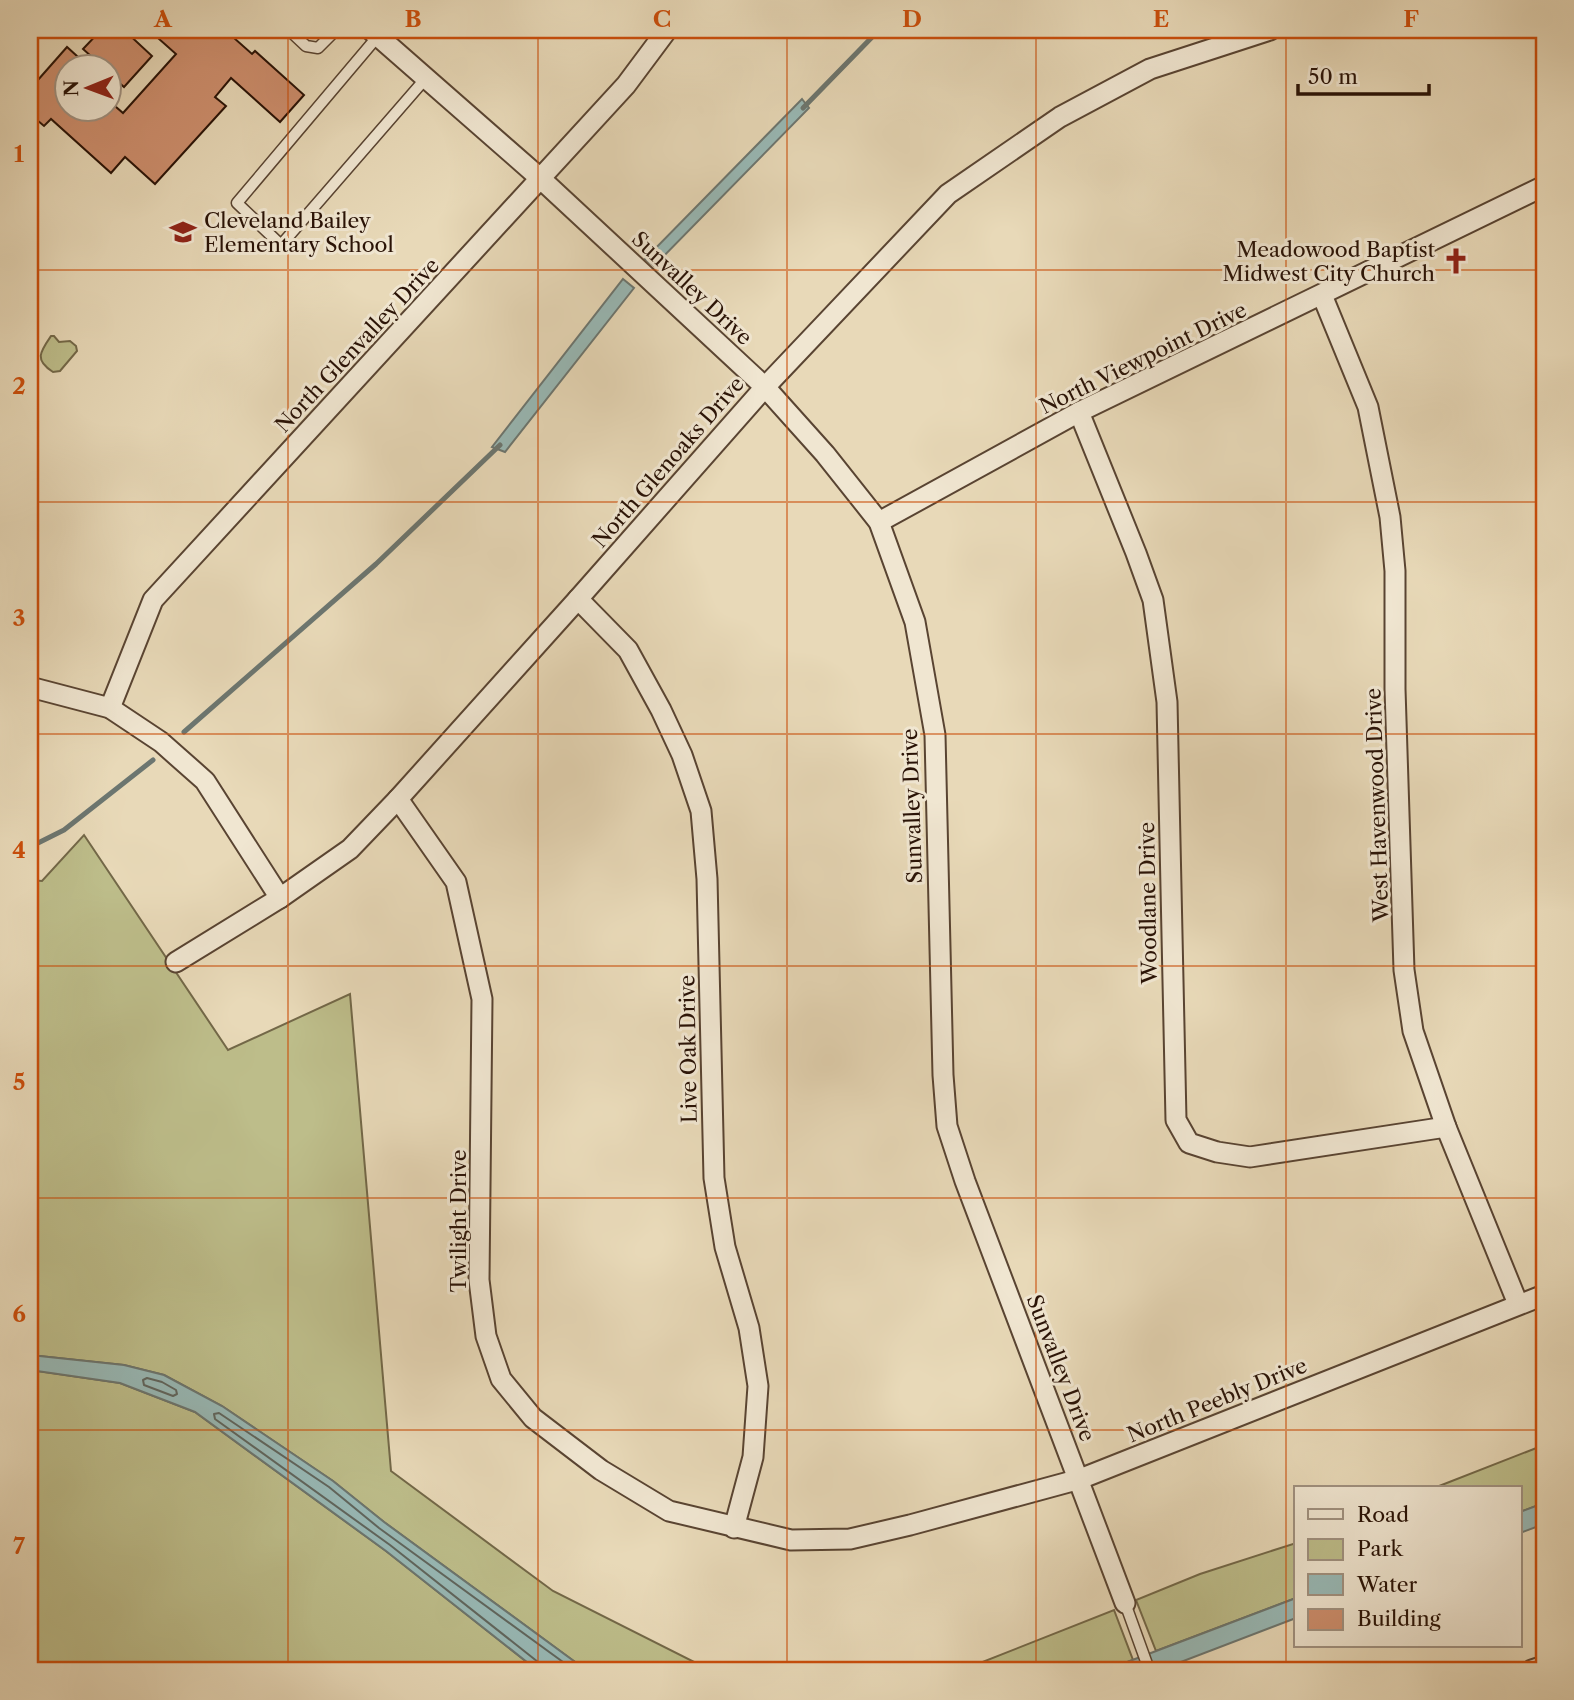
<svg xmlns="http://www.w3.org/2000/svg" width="1574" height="1700" font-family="'Libre Caslon Text',serif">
<rect width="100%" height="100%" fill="#e8d9b8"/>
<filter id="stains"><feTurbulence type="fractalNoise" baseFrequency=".00286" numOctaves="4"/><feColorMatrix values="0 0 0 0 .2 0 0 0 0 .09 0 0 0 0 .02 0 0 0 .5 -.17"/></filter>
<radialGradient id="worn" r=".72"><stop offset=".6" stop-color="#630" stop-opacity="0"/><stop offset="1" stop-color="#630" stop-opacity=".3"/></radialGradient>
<g fill="#bdbd8a" stroke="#736848" stroke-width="2">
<path d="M51,336h3l5,6 11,-1 6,5 1,5 -17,20 -7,1c-19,-12 -13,-20 -2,-36z"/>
<polygon points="84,835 228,1050 350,994 391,1471 553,1591 700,1665 975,1665 1114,1610 1133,1660 1106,1670 586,1670 384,1522 333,1481 222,1406 164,1375 124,1365 30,1355 30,880 42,881"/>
<polygon points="30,1370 120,1383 195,1412 386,1551 537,1670 30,1670"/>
<polygon points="1544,1445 1544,1503 1520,1512 1520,1488 1434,1488"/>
<polygon points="1296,1543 1296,1598 1156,1651 1136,1600 1200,1574"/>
</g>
<g fill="#98b9b6" stroke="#6c7670" stroke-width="2">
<polygon points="802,99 809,108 654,266 645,259"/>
<polygon points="623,279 634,288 505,452 492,447"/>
<polygon points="30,1355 124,1365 164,1375 222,1406 333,1481 384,1522 586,1670 537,1670 386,1551 195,1412 120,1383 30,1370"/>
<polygon points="1544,1503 1544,1524 1520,1533 1520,1512"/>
<polygon points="1296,1598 1296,1618 1160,1670 1106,1670"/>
</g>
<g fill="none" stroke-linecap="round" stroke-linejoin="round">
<g stroke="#60665e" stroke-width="2">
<polygon points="147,1378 162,1382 176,1390 177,1394 173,1396 144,1385 143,1380"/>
<polyline points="541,1670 538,1662 390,1545 215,1419 214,1414 219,1413 329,1487 379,1528 574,1670"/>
</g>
<g stroke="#6c7670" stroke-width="5">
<polyline points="803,108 879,30"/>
<polyline points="184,732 376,564 500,445"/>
<polyline points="30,847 64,830 153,760"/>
</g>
</g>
<g fill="#cd8e6d" stroke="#291206" stroke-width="2">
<polygon points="101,30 124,30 152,56 124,87 108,73 108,66 102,66 83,49"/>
<polygon points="149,30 225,30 252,54 255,51 304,95 280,122 231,78 215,97 226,106 155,184 125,157 111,173 51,119 44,126 30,114 30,89 67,47 88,66 66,66 66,108 108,108 108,100 123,113 176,54"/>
</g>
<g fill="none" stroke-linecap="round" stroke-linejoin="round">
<g stroke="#594432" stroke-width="13">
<g id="service">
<polyline points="289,30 306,46 318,48 336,30"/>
<polyline points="378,36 237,203 281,245 426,78"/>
<polyline points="1125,1603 1147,1664"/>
</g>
</g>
<g stroke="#594432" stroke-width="23">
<g id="minor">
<polyline points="371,30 541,179 765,387 825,454 879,522 915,622 935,735 943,1075 947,1126 965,1181 1125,1603"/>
<polyline points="1322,295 1368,407 1390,517 1395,571 1395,689 1404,970 1413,1031 1446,1127 1518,1304"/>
<polyline points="1079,412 1136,553 1153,600 1167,702 1176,1120 1189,1143 1217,1152 1250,1157 1446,1127"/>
<polyline points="879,522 1079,412 1544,186"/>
<polyline points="578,599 628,650 661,710 682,755 701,811 707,879 714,1178 725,1247 749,1328 758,1386 753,1457 734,1528"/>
<polyline points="30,687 110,708 161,742 205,781 280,898"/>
<polyline points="110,708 153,600 626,85 667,30"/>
<polyline points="398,799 456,882 482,999 479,1280 486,1336 501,1379 533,1418 601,1470 669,1511 791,1540 850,1539 910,1525 1080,1479 1544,1295"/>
<polyline points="176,962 280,898 350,849 398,799 578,599 765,387 948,194 1060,117 1150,69 1270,30"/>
<polyline points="1532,1670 1544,1666"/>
</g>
</g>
<path stroke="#291206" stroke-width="3.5" stroke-dasharray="2 3.5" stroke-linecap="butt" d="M30,254c7,15 11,25 0,40"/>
<use href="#service" stroke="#f0e6d1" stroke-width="10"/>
<use href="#minor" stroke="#f0e6d1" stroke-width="19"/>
</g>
<path fill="none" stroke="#cb4e0b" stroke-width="2" stroke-opacity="0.55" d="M288,30v1640M538,30v1640M787,30v1640M1036,30v1640M1286,30v1640M30,270h1514M30,502h1514M30,734h1514M30,966h1514M30,1198h1514M30,1430h1514"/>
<defs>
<g id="school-bare" transform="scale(2.1)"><path d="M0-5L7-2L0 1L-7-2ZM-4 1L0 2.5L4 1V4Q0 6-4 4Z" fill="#8f2418" stroke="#f0e6d1" stroke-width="2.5" paint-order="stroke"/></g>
<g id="church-bare" transform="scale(2.1)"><path d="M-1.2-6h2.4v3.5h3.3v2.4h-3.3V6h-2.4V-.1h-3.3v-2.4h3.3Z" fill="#8f2418" stroke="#f0e6d1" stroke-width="2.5" paint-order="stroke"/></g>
</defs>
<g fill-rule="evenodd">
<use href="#school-bare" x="183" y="232"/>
<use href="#church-bare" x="1456" y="261"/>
</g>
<g text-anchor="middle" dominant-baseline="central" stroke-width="6" stroke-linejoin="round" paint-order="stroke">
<g font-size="21" fill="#291206" stroke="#f0e6d1" text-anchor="start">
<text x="204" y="220">Cleveland Bailey<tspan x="204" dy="24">Elementary School</tspan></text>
<text x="1435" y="249" text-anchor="end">Meadowood Baptist<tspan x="1435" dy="24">Midwest City Church</tspan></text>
</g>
<g font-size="21" fill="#291206" stroke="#f0e6d1">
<text transform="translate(692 288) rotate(43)">Sunvalley Drive</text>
<text transform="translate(357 345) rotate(-47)">North Glenvalley Drive</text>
<text transform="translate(1143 358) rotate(-26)">North Viewpoint Drive</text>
<text transform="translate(668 462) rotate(-49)">North Glenoaks Drive</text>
<text transform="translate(1377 805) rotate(-92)">West Havenwood Drive</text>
<text transform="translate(912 806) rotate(-92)">Sunvalley Drive</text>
<text transform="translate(1148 903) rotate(-91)">Woodlane Drive</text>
<text transform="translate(688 1049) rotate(-91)">Live Oak Drive</text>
<text transform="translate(458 1221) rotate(-90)">Twilight Drive</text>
<text transform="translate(1061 1368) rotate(69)">Sunvalley Drive</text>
<text transform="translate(1217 1400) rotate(-22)">North Peebly Drive</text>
</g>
</g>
<rect width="1574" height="1700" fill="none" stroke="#e8d9b8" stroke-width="77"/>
<rect x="1294" y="1486" width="228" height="161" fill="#f0e6d1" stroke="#a09180" stroke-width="2"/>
<rect x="1308" y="1509" width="35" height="10" fill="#f0e6d1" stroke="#a09180" stroke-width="2"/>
<text x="1357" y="1522" font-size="21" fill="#291206">Road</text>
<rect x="1308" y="1539" width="35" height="21" fill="#bdbd8a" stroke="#a09180" stroke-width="2"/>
<text x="1357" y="1556" font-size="21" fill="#291206">Park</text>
<rect x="1308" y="1574" width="35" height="21" fill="#98b9b6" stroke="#a09180" stroke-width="2"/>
<text x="1357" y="1592" font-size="21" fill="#291206">Water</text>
<rect x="1308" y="1609" width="35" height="21" fill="#cd8e6d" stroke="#a09180" stroke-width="2"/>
<text x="1357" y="1626" font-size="21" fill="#291206">Building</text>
<g transform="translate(88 88) rotate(269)"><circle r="33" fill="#f0e6d1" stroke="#a09180" stroke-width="2"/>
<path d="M0-5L12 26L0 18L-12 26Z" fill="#8f2418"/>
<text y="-10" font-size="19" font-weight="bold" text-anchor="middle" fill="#291206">N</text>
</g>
<path d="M1298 84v10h131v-10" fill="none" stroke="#291206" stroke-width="3.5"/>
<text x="1308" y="84" font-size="21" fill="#291206" stroke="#f0e6d1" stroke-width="5" paint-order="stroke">50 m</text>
<rect x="38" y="38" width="1498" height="1624" fill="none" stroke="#cb4e0b" stroke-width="2.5"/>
<g font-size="23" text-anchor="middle" font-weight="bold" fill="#cb4e0b">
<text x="163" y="27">A</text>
<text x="413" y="27">B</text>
<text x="662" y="27">C</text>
<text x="912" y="27">D</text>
<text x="1161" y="27">E</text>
<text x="1411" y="27">F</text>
<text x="19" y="162">1</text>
<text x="19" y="394">2</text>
<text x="19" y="626">3</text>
<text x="19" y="858">4</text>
<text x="19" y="1090">5</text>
<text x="19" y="1322">6</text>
<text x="19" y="1554">7</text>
</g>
<rect width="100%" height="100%" filter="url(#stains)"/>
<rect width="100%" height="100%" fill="url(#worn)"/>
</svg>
